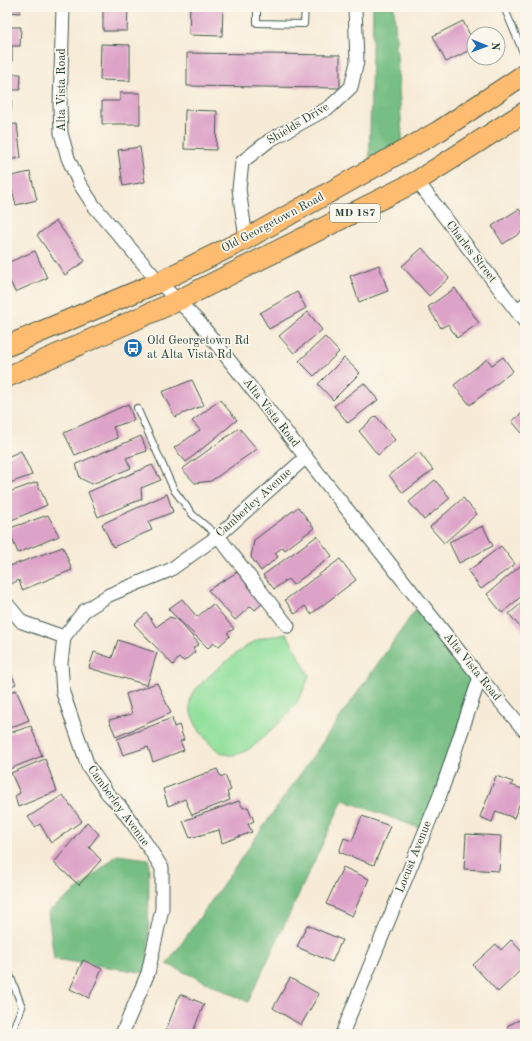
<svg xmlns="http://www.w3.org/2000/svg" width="532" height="1041" font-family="'Old Standard TT',serif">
<rect width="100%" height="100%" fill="#fbf7ec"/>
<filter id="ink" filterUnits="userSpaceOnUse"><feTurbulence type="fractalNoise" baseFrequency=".025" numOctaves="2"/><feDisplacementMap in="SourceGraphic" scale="8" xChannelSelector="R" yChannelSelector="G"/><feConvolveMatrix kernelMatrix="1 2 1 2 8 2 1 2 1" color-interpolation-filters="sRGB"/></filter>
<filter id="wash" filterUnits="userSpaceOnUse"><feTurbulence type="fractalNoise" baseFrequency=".012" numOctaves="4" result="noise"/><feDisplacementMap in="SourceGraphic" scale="16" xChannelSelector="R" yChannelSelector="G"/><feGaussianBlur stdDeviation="0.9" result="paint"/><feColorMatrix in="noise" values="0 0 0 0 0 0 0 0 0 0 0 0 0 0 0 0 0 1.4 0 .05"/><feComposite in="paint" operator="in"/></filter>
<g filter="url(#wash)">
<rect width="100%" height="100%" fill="#f7ebd7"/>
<path fill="#93e09d" stroke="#598e68" d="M287,634l22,41c-6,23 -21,41 -39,56 -11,10 -22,23 -38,24 -18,2 -44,-35 -42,-52 0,-3 1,-6 2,-9 9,-13 53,-50 68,-55 8,-3 18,-3 27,-5z"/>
<g fill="#76be84" stroke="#4a7e5c">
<polygon points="373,7 394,7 403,151 369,170"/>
<polygon points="421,602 477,674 425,830 343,800 248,1002 167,964"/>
<polygon points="117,855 149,859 148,973 54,959 48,912 83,885"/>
</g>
<g id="blocks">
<g fill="#dda2c8">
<polygon points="7,7 21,7 20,13 7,12"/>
<polygon points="103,7 128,7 127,31 103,31"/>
<polygon points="190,7 223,7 222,36 189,35"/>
<polygon points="463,21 474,43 474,48 446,62 433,36"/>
<polygon points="7,27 21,27 20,46 12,46 12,62 7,62"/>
<polygon points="101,44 130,45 130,81 100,80"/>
<polygon points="187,53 340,55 340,88 187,86"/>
<polygon points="7,74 21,74 20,90 12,90 11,111 7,111"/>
<polygon points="120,93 140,93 140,124 102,124 102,101 120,101"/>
<polygon points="185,110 217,111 216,150 184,149"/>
<polygon points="17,124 21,158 7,160 7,125"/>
<polygon points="140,147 145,182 123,186 118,150"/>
<polygon points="30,172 37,200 16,205 12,190 7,192 7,177"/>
<polygon points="519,209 525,218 525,230 503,244 492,226"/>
<polygon points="56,221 85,261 65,275 37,235"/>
<polygon points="422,248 449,278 429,296 402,266"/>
<polygon points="35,251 47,278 15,292 7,274 7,263"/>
<polygon points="379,265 388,291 359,302 350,276"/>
<polygon points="455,288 479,323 457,338 448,324 441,328 428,307"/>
<polygon points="297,292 306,308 269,329 260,313"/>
<polygon points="308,312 322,330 294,353 279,336"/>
<polygon points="325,337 339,352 314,376 299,361"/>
<polygon points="503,357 513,371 470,405 454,385 487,359 492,365"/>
<polygon points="344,358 360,373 333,400 318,384"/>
<polygon points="192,380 204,405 175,417 162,392"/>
<polygon points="364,383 378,400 348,423 334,406"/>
<polygon points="220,400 237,420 186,462 174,448 200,430 192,421"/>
<polygon points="128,404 134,420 113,427 118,438 75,455 64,433"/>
<polygon points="525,411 525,437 512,421"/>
<polygon points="376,416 395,440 378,455 359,431"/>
<polygon points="239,428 257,449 211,481 195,483 182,469"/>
<polygon points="141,436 147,451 126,458 131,468 92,484 80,478 76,464"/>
<polygon points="21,451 32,475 7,484 7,457"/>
<polygon points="419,452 433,470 403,493 389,475"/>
<polygon points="152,465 161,480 141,488 142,499 98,517 88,492"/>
<polygon points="435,480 450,498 424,520 409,502"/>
<polygon points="37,482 47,505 7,522 7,493"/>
<polygon points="167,494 173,512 148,522 152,530 113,547 102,524"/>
<polygon points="463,498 477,514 444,543 430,527"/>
<polygon points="298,507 314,528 285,550 283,547 275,553 278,557 261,571 251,557 254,540"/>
<polygon points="48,515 59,536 18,553 13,541 7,545 7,529"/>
<polygon points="483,526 493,546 459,563 449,542"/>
<polygon points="317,536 332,556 293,585 288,579 274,589 263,575"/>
<polygon points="501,546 515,564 481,589 468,571"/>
<polygon points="63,547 72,570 22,590 19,580 7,586 7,567"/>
<polygon points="340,559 356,580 311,614 305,606 295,614 285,600"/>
<polygon points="525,562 525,593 502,613 487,594"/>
<polygon points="239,571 264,602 255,610 251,606 235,620 208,590"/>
<polygon points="182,599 197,617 213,604 234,629 227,633 230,636 219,646 214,643 208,648 168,609"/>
<polygon points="525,600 525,633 509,614"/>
<polygon points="147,613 156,627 170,617 178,620 199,644 193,648 195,652 184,661 179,658 173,665 134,624"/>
<polygon points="118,640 157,653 147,685 89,668 94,652 112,658"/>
<polygon points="7,665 16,684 7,688"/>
<polygon points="157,683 171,713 116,737 109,720 132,714 126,694"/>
<polygon points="16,690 29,720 7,729 7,693"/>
<polygon points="172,718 174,727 179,725 184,740 180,741 184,750 153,762 148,747 123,755 117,739"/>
<polygon points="31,726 42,756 7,770 7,734"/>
<polygon points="45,759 57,791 18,807 15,796 20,793 11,773"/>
<polygon points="217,769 221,777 225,775 231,790 227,792 230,800 192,815 185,799 168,806 163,789"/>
<polygon points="496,776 513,782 511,785 525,790 514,818 496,811 492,822 480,817"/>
<polygon points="63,795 82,821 51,843 40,824 35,827 28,817"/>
<polygon points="239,801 243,808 248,807 254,821 248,824 252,832 222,843 219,830 190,838 183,821"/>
<polygon points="362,816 390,826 374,865 339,852 344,838 352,841"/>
<polygon points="87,822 99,834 89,847 101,860 79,885 54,863"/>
<polygon points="466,834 501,836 499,871 464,869"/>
<polygon points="343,867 369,879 352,916 326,904"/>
<polygon points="307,925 342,940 332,962 297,947"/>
<polygon points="511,940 525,955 525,966 498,992 473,965 496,944 501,950"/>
<polygon points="83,960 102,969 89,998 70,989"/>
<polygon points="290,978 319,994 301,1025 273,1008"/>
<polygon points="180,994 204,1004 192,1034 176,1034 166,1030"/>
<polygon points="519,1020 525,1031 525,1034 506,1034 510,1032 507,1026"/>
</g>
</g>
</g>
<g filter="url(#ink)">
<use href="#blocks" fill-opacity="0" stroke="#3f574c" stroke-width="1"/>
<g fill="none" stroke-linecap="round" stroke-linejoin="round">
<g stroke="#3f574c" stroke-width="8">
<g id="service">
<polyline points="257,7 257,23 304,24 305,7"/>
<polyline points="504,7 525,57"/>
<polyline points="515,309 525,299"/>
<polyline points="137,408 174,490 193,515 218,536"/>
<polyline points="7,967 22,1007 11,1034"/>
</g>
</g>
<g stroke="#3f574c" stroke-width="15">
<g id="minor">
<polyline points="63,7 60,105 61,133 68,158 79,183 94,206 159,282 199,322 477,674 525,731"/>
<polyline points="417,181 525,322"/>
<polyline points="246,239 239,189 242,162 270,140 330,107 351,87 357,62 355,7"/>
<polyline points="218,536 288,626"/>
<polyline points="7,604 22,622 64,637"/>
<polyline points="122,1034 148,973 162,909 162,868 138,831 119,805 108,794 88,766 63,693 61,663 64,637 84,611 109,595 170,570 218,536 306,457"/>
<polyline points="342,1034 440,795 480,677"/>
</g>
</g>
<g stroke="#3f574c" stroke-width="22">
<g id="primary">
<polyline points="7,346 159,282 246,239 439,131 525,74"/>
<polyline points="7,377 177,301 417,181 525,112"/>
</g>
</g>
<use href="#service" stroke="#fff" stroke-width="6"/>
<use href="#minor" stroke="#fff" stroke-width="13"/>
<use href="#primary" stroke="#fdbc6f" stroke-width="20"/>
</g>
</g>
<defs>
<g id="bus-disc" transform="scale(1)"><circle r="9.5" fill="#1f6fb2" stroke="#fbf7ec"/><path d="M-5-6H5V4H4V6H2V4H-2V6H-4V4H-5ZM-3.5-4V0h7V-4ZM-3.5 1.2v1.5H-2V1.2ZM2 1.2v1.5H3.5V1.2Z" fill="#fff"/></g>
</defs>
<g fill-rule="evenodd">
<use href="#bus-disc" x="133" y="348"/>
</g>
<g text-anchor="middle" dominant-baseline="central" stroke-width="3.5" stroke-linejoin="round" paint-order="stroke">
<rect fill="#fbf7ec" stroke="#61756b" stroke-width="1" x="330" y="204" width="50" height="18" rx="3"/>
<g font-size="11" font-weight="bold" fill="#1f3d34">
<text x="355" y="213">MD 187</text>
</g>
<g font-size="12" fill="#1f3d34" stroke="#fbf7ec">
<text transform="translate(62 90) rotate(-90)">Alta Vista Road</text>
<text transform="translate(298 124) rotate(-31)">Shields Drive</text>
<text transform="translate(273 223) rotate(-28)">Old Georgetown Road</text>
<text transform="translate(471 252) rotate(52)">Charles Street</text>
<text transform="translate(271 413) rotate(52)">Alta Vista Road</text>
<text transform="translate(254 503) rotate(-42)">Camberley Avenue</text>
<text transform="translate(472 667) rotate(51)">Alta Vista Road</text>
<text transform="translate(118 806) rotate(54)">Camberley Avenue</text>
<text transform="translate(414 857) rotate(-68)">Locust Avenue</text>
</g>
<g font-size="12" fill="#1f3d34" stroke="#fbf7ec" text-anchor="start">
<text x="147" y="341">Old Georgetown Rd<tspan x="147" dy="14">at Alta Vista Rd</tspan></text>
</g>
</g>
<rect width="532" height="1041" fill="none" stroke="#fbf7ec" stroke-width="24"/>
<g transform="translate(486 46) rotate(91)"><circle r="19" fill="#fbf7ec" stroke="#a3ada2"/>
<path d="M0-3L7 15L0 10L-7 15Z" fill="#1f6fb2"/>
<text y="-6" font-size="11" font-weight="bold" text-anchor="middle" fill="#1f3d34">N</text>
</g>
</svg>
